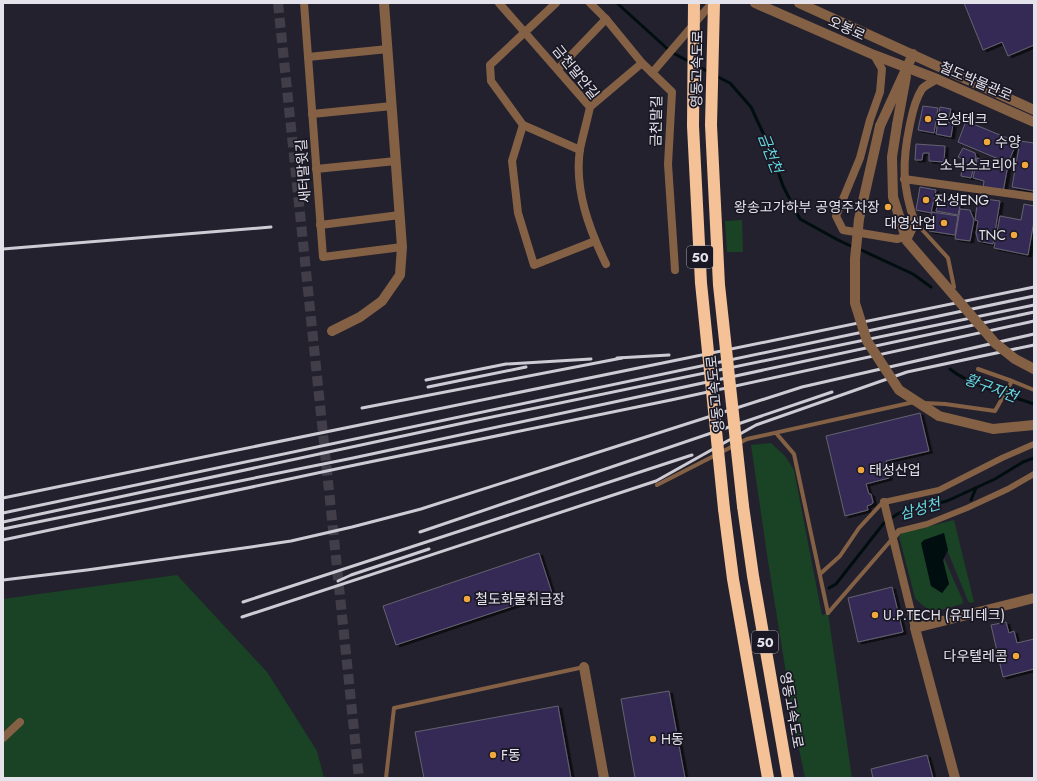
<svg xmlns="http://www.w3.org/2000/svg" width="1037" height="781" font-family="Jost,'Noto Sans KR',sans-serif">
<defs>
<filter id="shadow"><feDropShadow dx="3.5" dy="2" stdDeviation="0" flood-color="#0009"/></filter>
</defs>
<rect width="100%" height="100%" fill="#24212e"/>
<g fill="#194324">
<polygon points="742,220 743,252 727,252 725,221"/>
<polygon points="771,443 785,456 794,470 822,615 828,613 852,778 805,778 795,729 768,561 751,445"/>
<path d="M954,520l20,82 -4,1 -2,-2 -20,-49 -4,-19 -13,52 11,8 7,-9 -6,-24 1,-2 19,43 -1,3c-22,6 -31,12 -47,-6l-16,-62 3,-3z"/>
<polygon points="177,575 267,672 317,751 324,778 3,778 3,599"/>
</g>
<polygon fill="#000e10" points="944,533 948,550 943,560 949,584 942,593 931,586 921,543 924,540"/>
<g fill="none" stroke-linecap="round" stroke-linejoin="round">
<g stroke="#000e10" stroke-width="3">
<polyline points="617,3 671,52 690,62"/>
<polyline points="697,66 709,72"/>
<polyline points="716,76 730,83 751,107 769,146 783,186 800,219 838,240 853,247"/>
<polyline points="859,249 913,274 931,287"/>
<path d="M950,369c21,17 58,26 84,35"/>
<polyline points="971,500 976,488"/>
<polyline points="829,588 836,584 884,523 899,513 947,501 995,479 1023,462 1034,458"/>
</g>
</g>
<g fill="#352b56" stroke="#646270" filter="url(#shadow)">
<polygon points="964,3 1034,3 1034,45 1008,56 1002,42 983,50"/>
<polygon points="923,106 938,108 934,133 918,130"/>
<polygon points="940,107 951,109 948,122 953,124 951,137 936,134"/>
<polygon points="966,121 1017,142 1008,163 958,142"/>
<polygon points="1020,141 1034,143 1034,191 1012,187"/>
<polygon points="916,144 945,146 944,162 929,161 929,153 923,153 922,160 915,160"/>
<polygon points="963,148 975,153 976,157 971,178 961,176 963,160 958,157"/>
<polygon points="977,158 1008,165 1003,192 983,188 984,181 973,178"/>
<polygon points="920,187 936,190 931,213 916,210"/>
<polygon points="939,197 961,201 958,215 936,211"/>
<polygon points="978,198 1000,201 993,244 978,241 976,233 978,221 975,220"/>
<polygon points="1024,204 1034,206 1034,221 1028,255 994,248 1000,216 1021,220"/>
<polygon points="960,209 970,210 974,220 970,241 955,239"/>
<polygon points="932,212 958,216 955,235 929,231"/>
<polygon points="920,413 929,451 886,461 889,478 866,484 869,494 871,494 873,502 872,504 867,506 868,510 845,516 826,436"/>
<polygon points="539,553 552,593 396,645 383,606"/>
<polygon points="892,587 903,632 858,642 848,598"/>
<polygon points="1006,622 1009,633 1014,631 1017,643 1034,639 1034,669 1003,677 991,625"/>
<polygon points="669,691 685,778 635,778 621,699"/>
<polygon points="558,706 571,778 424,778 415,732"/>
<polygon points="927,755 933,778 873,778 871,769"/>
</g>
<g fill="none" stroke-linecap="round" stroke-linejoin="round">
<polyline stroke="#413e4a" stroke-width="10" stroke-dasharray="10 5" stroke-linecap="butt" points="278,3 359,778"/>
<g stroke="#846145" stroke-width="4">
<polyline points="916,223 948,258 954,287"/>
<polyline points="978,369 1012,381 1034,390"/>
<polyline points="924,403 945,404 995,411 1012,381"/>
<polyline points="776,433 794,454 828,613"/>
<polyline points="657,485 747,439 914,402"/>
<polyline points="820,574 840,556 859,528 883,502"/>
<polyline points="828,613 893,538"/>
<polyline points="386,778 394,708 584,667"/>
</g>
<g stroke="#846145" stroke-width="6">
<polyline points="884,502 939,490 1002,458 1034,444"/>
<polyline points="893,538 899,531 927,524 967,508 1008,489 1034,474"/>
</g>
<g stroke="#846145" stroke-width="8">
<polyline points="304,3 323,257 402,247"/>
<path d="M499,3l91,104c-3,14 -7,28 -10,42 -6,40 9,80 26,115"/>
<polyline points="556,3 490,65 491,81 523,125 580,150"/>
<polyline points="590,3 606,19 642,63 672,92 668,164 675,270"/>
<path d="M874,55l8,14 -2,23 -10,28 -10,38 -24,58 7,14 54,9 12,-3 6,-13c-13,-37 -13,-61 -5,-99 2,-10 6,-26 12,-35 3,-4 11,-7 15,-10"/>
<polyline points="308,57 388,49"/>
<polyline points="558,69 606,19"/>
<polyline points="652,73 712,3"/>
<polyline points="590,107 642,63"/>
<polyline points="312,114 392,106"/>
<polyline points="523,125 512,161 518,213 534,265 595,241"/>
<polyline points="316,169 396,161"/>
<polyline points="904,179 1034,197"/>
<polyline points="320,225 400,215"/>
<polyline points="884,502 915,628"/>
<polyline points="3,738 20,722"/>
</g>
<g stroke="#846145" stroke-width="10">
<polyline points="755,3 874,55 937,79 1034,122"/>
<polyline points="799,3 1034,110"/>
<polyline points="897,125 906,76"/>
<polyline points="880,126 913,54"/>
<polyline points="332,331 360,317 382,301 400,275 402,247 384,3"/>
<polyline points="584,667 604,778"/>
<polyline points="955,778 915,628 1034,598"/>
</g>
<g stroke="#f5c197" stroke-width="12">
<polyline points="743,506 753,576 788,778"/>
<polyline points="724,509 733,579 768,778"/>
</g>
<g stroke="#cdccd5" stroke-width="3">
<polyline points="3,249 271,227"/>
<polyline points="617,358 669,355"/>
<polyline points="426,380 506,364 591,359"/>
<polyline points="428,387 526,367"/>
<polyline points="362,408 622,358"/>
<polyline points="3,498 1034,287"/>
<polyline points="3,513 1034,296"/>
<polyline points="3,522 468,422 1034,305"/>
<polyline points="3,529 353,458 1034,312"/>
<polyline points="420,532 832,392"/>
<polyline points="3,540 355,465 671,400 1034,321"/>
<polyline points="3,580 87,570 251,547 291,541 352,527 421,509 802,387 1034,334"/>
<polyline points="338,581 351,575 429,549"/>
<polyline points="243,602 692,455"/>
<polyline points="242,617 656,481 756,425 907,372 1034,345"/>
</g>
<g stroke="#846145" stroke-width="10">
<polyline points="897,125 892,157 893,197 907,241 995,343 1015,359 1034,369"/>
<polyline points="880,126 859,219 855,259 855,303 867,341 899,390 939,416 993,429 1034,425"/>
</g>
<g stroke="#f5c197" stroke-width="12">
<polyline points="694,3 693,126 701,283 724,509"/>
<polyline points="714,3 711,125 719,285 743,506"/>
</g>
</g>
<g fill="#efa73e" stroke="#1a1824" stroke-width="1.5">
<circle cx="928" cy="119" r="4"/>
<circle cx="987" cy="142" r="4"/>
<circle cx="1025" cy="165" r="4"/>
<circle cx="926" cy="200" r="4"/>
<circle cx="888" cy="207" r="4"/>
<circle cx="944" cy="223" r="4"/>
<circle cx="1014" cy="235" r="4"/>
<circle cx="861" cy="470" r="4"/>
<circle cx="467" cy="599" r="4"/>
<circle cx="875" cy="615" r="4"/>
<circle cx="1016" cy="656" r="4"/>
<circle cx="653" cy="739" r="4"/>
<circle cx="493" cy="755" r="4"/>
</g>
<g text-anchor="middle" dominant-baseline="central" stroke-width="3.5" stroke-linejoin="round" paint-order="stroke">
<g fill="#1a1824" stroke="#a7a6af" stroke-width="1">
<rect x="687" y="246" width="26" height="22" rx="3"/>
<rect x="752" y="631" width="26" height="22" rx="3"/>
</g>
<g font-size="13" font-weight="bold" fill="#e4e3eb">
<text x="700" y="257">50</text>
<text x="765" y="642">50</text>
</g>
<g font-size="14" fill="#e4e3eb" stroke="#1a1824">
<text transform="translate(847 28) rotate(24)">오봉로</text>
<text transform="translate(697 69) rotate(-89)">영동고속도로</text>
<text transform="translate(576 72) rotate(51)">금천말안길</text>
<text transform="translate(976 81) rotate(23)">철도박물관로</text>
<text transform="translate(656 121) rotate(-89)">금천말길</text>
<text transform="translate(303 171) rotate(-94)">새터말윗길</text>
<text transform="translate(715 394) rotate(-96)">영동고속도로</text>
<text transform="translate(792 710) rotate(80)">영동고속도로</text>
</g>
<g font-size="14" fill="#e4e3eb" stroke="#1a1824" text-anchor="start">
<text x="936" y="119">은성테크</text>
<text x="995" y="142">수양</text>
<text x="1017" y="165" text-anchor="end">소닉스코리아</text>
<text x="934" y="200">진성ENG</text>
<text x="880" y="207" text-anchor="end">왕송고가하부 공영주차장</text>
<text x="936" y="223" text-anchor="end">대영산업</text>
<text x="1006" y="235" text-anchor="end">TNC</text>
<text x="869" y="470">태성산업</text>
<text x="475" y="599">철도화물취급장</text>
<text x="883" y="615">U.P.TECH (유피테크)</text>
<text x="1008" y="656" text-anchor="end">다우텔레콤</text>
<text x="661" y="739">H동</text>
<text x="501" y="755">F동</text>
</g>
<g font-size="15" font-style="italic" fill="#66dae3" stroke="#1a1824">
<text transform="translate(770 153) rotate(69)">금천천</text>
<text transform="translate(991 388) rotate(20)">황구지천</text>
<text transform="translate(920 509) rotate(-16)">삼성천</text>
</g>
</g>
<rect width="1037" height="781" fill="none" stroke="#e4e3eb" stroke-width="8"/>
</svg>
